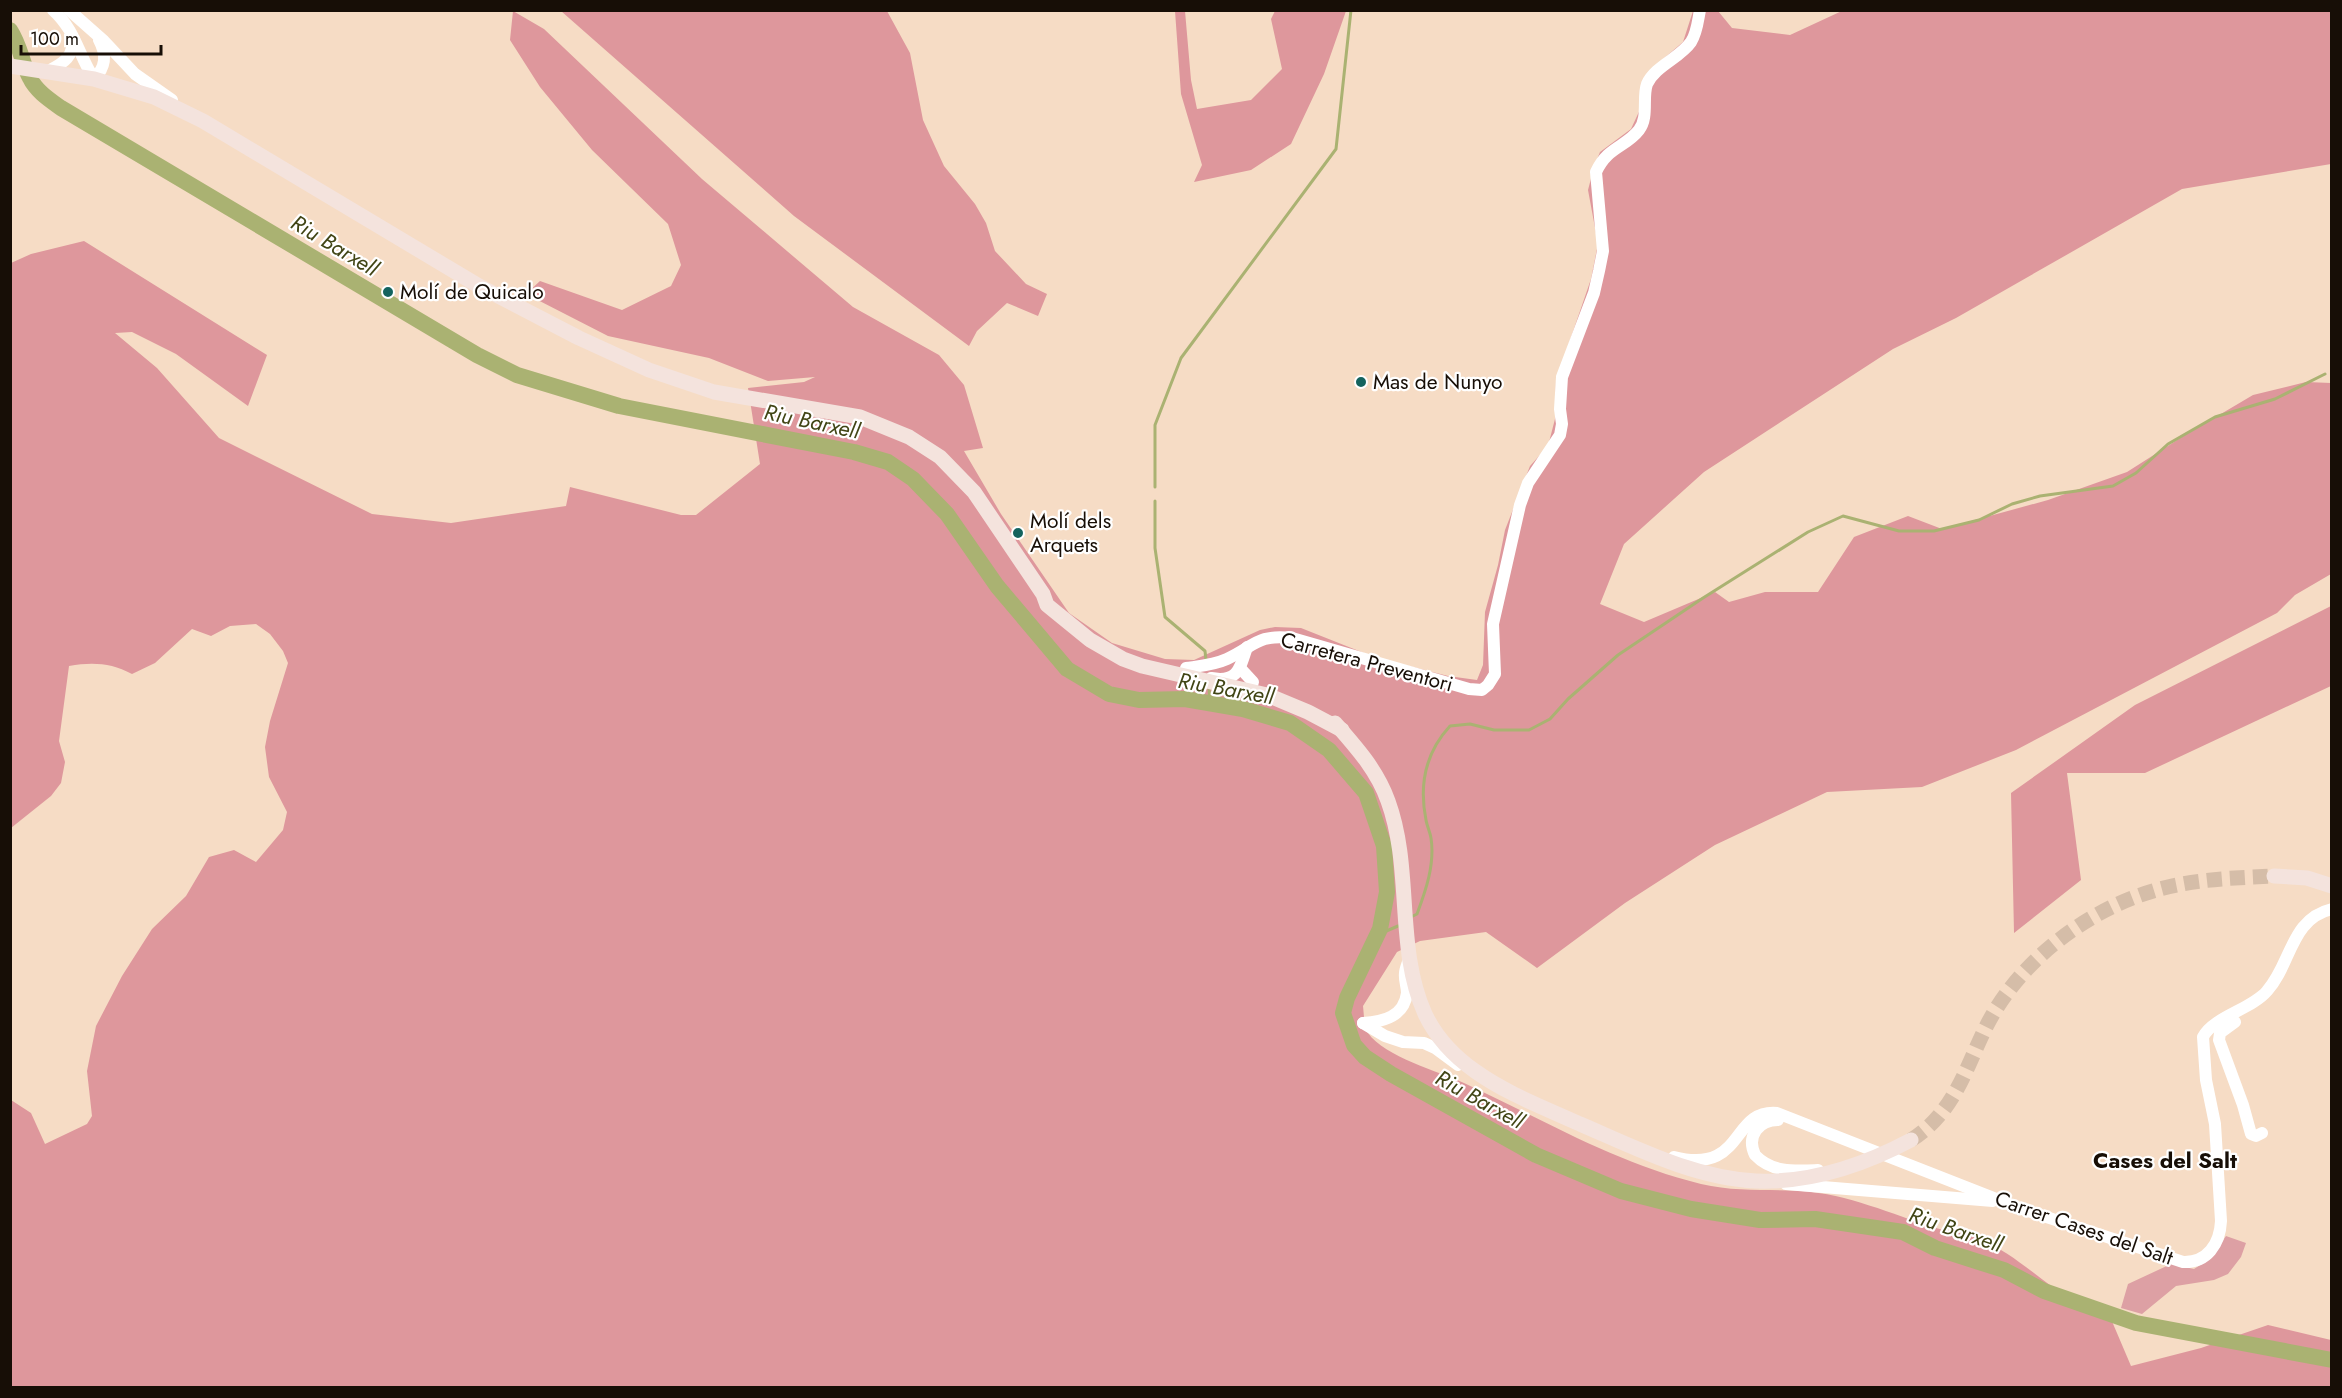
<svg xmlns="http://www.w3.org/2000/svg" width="2342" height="1398" font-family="Jost,sans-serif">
<rect width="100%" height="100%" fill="#f6dcc5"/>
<polygon fill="#dda0a4" points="2226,1236 2246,1243 2241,1257 2228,1274 2214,1280 2176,1286 2142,1314 2121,1308 2128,1284 2171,1264 2194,1269 2211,1258"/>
<g fill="#de979c">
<path d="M1844,10l487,1v153l-149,25 -226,129 -63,31 -189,123 -80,72 -24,60 44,18 71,-30 14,10 36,-10h53l36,-55 54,-21 34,13 106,-29 79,-28 55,-35 71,-42 53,-13 25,1v191l-36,21 -18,18 -261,137 -94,37 -95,5 -112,53 -90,58 -88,65 -51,-36 -66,9 -23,11 -34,54c1,8 1,21 5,27 17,24 70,38 96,50 80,37 151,80 237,101 34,8 66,5 100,7 47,3 90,23 135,37 14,4 31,5 44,11 33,14 60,41 90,60 13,8 28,13 41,20l20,47 70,-18 67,-23 63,15v47h-2320v-287l20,13 14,31 42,-20 5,-8 -5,-45 9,-45 26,-50 30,-47 34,-33 23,-39 25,-7 22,12 27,-32 4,-18 -18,-35 -4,-30 5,-26 18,-58 -5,-12 -13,-17 -14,-10 -26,2 -19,10 -19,-7 -37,34 -23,11c-21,-11 -39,-12 -63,-8l-10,75 6,21 -4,21 -10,13 -40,32v-565l20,-9 53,-13 183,114 -19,51 -72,-52 -44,-22 -17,1 42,35 62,70 153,76 79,9 115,-17 4,-19 111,28h15l64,-51 -12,-76 56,-6 11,-5 -47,4 -59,-23 -101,-22 -82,-42 14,-13 82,29 49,-24 10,-21 -13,-41 -76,-74 -52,-63 -30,-47 3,-29 31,18 158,150 151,128 86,48 25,30 19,63 -19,3 37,63 68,99 43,30 53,16 29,1 66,-30 15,-3 26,1 73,29 74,19 29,4 6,-15 2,-53 13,-47 7,-35 25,-64 18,-20 7,-27 1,-38 35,-102 7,-35 -10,-54 6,-23 6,-15 31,-23 12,-26 13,-38 27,-23 10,-31h25l14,17 58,7z"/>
<polygon points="561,11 887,11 910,53 923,120 944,166 975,204 986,223 995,251 1026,284 1047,294 1038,316 1007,303 977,331 969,346 794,216"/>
<polygon points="1175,11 1185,11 1191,80 1197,109 1251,100 1282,69 1271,19 1275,11 1346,11 1324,74 1291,144 1251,170 1194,182 1202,165 1181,94"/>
<polygon points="2331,606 2331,686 2145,773 2067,773 2081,880 2014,933 2011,793 2135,705"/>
</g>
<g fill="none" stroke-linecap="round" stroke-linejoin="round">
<g stroke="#aab272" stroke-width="3">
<polyline points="1155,487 1155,425 1181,358 1336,149 1351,10"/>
<polyline points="1155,501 1155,548 1165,617 1205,651 1206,660"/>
<polyline points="1209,688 1210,703"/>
<path d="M1413,916l4,-2c9,-24 18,-50 14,-76 -1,-6 -4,-12 -5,-18 -7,-35 0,-68 24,-94l20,-2 24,6h35l21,-11 18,-20 50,-44 85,-57 105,-66 35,-16 56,15h35l45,-11 33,-16 28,-8 73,-10 23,-13 32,-29 47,-27 60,-18 50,-25"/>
<polyline points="1377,935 1398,926"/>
</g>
<path stroke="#aab272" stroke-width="16" d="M10,30c11,17 12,34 20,48 6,13 20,22 31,30l416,247 40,20 102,31 235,46 34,10 25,17 34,35 50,72 70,83 42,25 30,6 46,-1 58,10 47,14 39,27 37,43 18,53 3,46 -7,37 -33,69 -4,15 11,32 11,12 26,17 145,81 85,36 70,18 69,11 55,-1 88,13 32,16 69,22 40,21 92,32 196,37"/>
<path stroke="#d5bda8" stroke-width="15" stroke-dasharray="15 8" stroke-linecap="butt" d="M1911,1140c44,-28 54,-71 76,-115 32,-63 98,-114 166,-134 39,-12 81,-13 121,-15"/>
<g stroke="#fff" stroke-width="12">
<path d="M53,10c23,21 25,44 41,69 12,-12 13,-24 5,-39"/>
<polyline points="69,10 104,41 135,74 172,100"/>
<path d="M48,71c16,-8 27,-15 24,-34"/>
<path d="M1186,668c14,-2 28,-3 41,-9 28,-13 30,-25 65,-21l177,51 13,1 6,-5 7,-11 -2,-50 27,-119 8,-22 32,-48 2,-11 -2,-15 2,-32 32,-84 5,-22 4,-20 -7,-79c11,-25 30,-25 43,-42 10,-13 3,-32 8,-46 8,-18 33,-26 44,-42 6,-9 7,-22 9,-32"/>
<polyline points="1241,669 1253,682"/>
<path d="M1211,678c27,5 29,-10 36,-31"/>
<polyline points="2235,1022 2220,1033 2219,1040 2243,1105 2251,1134 2256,1136 2262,1133"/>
<polyline points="1363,1023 1385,1036 1403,1042 1424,1043 1435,1048 1458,1065"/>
<path d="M1363,1023c20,-1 41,-6 44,-30 0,-7 -3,-13 -2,-20 0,-4 3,-10 4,-14"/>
<path d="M1778,1120c-19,0 -32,16 -23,35 17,18 40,16 63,15"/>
<path d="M1674,1157c71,18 56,-48 103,-44l245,96 161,53c24,1 37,-18 38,-41l-6,-97 -9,-44 -3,-43c10,-20 49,-28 64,-46 25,-28 23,-72 65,-82"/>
<polyline points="1786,1184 1993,1201"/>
</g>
<g stroke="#f4e3dd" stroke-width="15">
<polyline points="10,66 94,79 154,97 203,121 479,286 579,338 649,370 714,392 860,417 909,437 940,457 974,492 1043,594 1047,605 1090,640 1123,659 1142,666 1267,695 1308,712 1342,730"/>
<path d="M1335,723c21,24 42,47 53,78 25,68 7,146 37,213 11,23 30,43 50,57 32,23 70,37 105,53 56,24 114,54 176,57 54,2 108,-16 155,-41"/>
<polyline points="2274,876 2307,878 2332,886"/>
</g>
</g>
<g fill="#14635e" stroke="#fff" stroke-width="2">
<circle cx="388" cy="292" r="6"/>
<circle cx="1361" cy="382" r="6"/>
<circle cx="1018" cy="533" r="6"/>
</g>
<g text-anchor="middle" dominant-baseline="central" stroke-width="4.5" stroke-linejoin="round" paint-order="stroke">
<g font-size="21" fill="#170e06" stroke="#fff" text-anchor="start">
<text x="400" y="292">Molí de Quicalo</text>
<text x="1373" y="382">Mas de Nunyo</text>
<text x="1030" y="521">Molí dels<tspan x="1030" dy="24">Arquets</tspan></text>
</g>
<g font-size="21" fill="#170e06" stroke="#fff">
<text transform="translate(1367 662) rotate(15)">Carretera Preventori</text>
<text transform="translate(2084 1228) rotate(19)">Carrer Cases del Salt</text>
</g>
<g font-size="22" font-style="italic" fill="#414515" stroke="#fff">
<text transform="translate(335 245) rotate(31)">Riu Barxell</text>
<text transform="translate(812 421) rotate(12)">Riu Barxell</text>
<text transform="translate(1226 688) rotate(10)">Riu Barxell</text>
<text transform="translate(1480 1099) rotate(29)">Riu Barxell</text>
<text transform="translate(1956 1229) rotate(19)">Riu Barxell</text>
</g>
<g font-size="22" font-weight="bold" fill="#170e06" stroke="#fff">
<text x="2165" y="1160">Cases del Salt</text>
</g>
</g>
<rect width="2342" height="1398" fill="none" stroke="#170e06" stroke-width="24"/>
<path d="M21 45v9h140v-9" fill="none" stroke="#170e06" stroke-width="3"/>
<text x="30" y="45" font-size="18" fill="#170e06" stroke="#ffffff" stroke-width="4.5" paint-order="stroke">100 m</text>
</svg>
